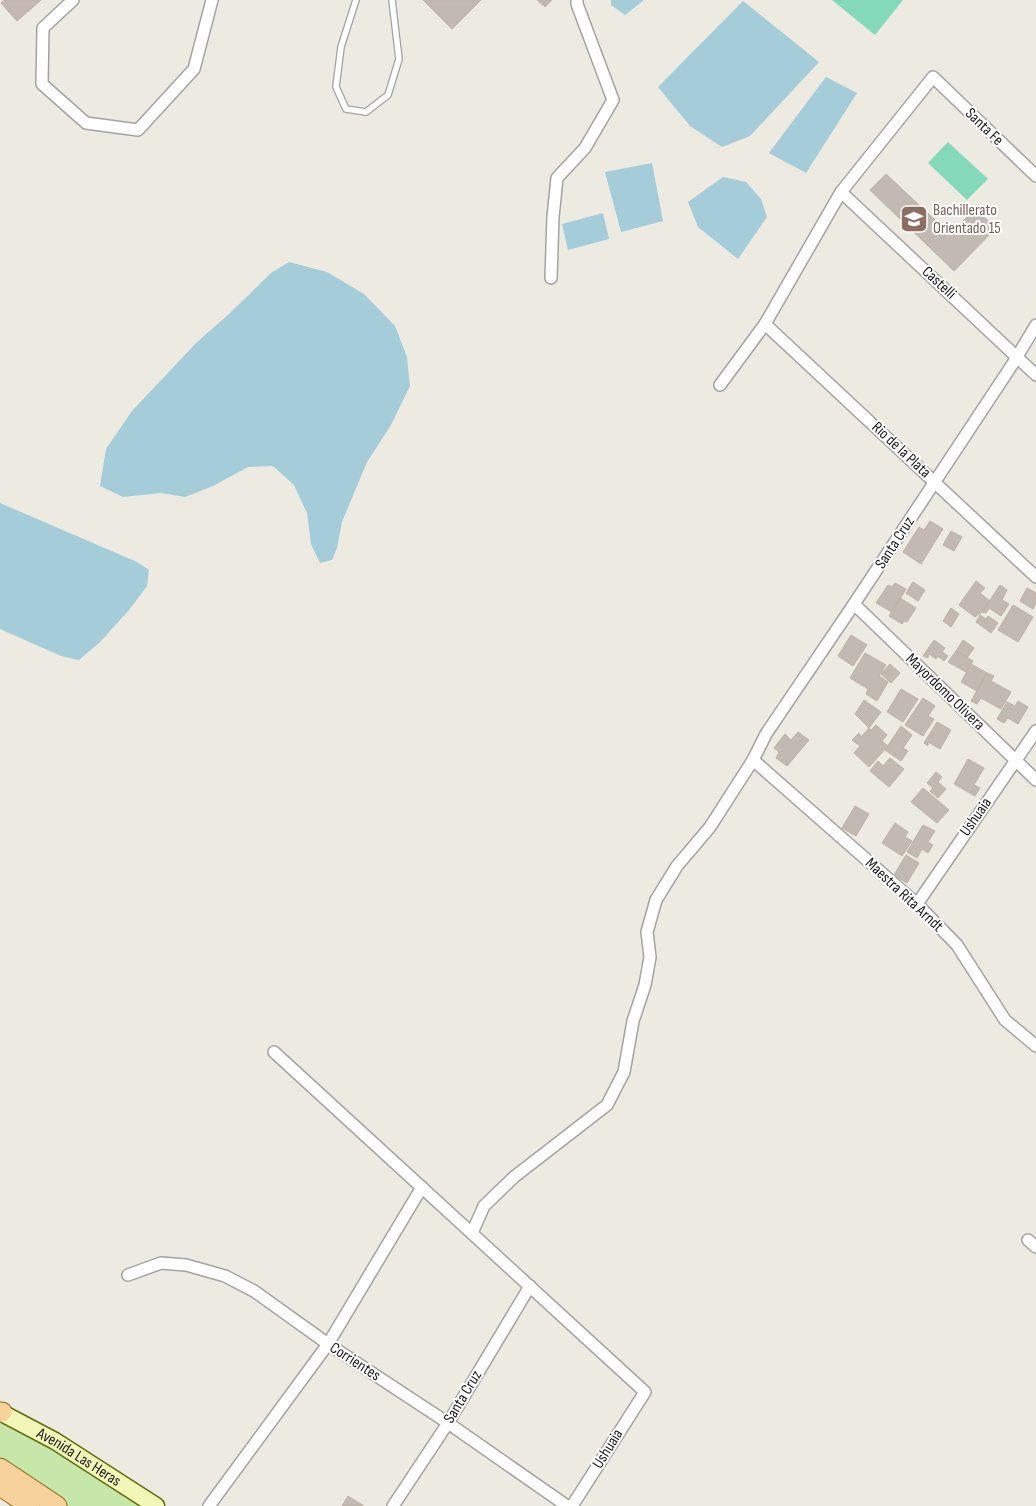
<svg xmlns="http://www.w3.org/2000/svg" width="1036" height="1506" font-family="'Sofia Sans Condensed',sans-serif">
<rect width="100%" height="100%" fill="#edeae2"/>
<polygon fill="#c6e6aa" points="0,1423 34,1435 145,1506 66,1506 0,1461"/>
<g fill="#83d9ba">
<polygon points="832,0 903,0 875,35"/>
<polygon points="948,142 988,179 967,200 928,163"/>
</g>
<g fill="#a4ccd9">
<polygon points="611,0 644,0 625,15 611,5"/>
<polygon points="743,1 819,62 750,136 722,147 690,126 658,87"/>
<polygon points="826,77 857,93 806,173 769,153"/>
<polygon points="652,163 663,221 621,232 605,172"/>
<polygon points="723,177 746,182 761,199 767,217 738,259 698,227 688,202"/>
<polygon points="603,213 609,239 568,250 562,224"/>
<polygon points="289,262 327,272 364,294 395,326 407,357 410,386 391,425 367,462 342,522 337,548 332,560 320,563 311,544 307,513 294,485 273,466 248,467 213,486 185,497 161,493 123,497 100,486 106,449 132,411 196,343 229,314 271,273"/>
<polygon points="0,503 137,562 149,570 147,586 129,610 100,642 79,660 61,656 0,629"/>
</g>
<g fill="#c1b9b2" stroke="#beb1a5">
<polygon points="5,0 41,0 17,21 1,3"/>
<polygon points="423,0 481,0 452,29"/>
<polygon points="537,0 552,0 545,7"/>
<polygon points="886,174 950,234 975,209 996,228 954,271 870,190"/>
<polygon points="930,521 943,529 921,564 903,552 919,527 924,530"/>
<polygon points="951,531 962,537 954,551 943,545"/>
<polygon points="976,581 985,588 980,593 990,601 982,612 975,617 959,605"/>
<polygon points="913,582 925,590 918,601 906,593"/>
<polygon points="895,583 906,589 892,612 876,603 888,585 892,587"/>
<polygon points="1000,585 1007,590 1002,600 1009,604 1001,616 989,608 986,613 982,612"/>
<polygon points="1027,588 1036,593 1036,603 1033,609 1020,601"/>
<polygon points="900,598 916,608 907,622 904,621 902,624 889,616"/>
<polygon points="1013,605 1033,617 1018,642 998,630"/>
<polygon points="951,608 959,614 951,627 943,621"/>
<polygon points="980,615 986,619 988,616 998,623 991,633 976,622"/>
<polygon points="851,635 867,645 853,666 838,656"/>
<polygon points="934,640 945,648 942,652 948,656 944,661 938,656 936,659 929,654 928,658 923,656"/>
<polygon points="963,640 974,648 967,658 956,651"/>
<polygon points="956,651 973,661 966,672 948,662"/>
<polygon points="865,653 886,665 879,676 888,682 877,701 866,694 868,689 850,678"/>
<polygon points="890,664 900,673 891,683 881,674"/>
<polygon points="971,664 987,673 977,691 961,682"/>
<polygon points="987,673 994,676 991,681 1011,692 1001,709 981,698 977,704 971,701"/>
<polygon points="901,689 918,699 903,722 887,712"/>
<polygon points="923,698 935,706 928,716 934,719 923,736 905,725"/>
<polygon points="864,700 881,712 869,728 855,714"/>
<polygon points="1018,701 1028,707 1018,724 1008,718 1004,723 997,719 1007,702 1015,706"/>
<polygon points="937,722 951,730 940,749 928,742 928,746 924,743"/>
<polygon points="876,725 887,735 882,741 888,746 869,767 854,753 860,746 852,740 859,733 861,737 869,728 871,730"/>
<polygon points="901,726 912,735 903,748 908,751 901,761 885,750"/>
<polygon points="798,732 809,740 787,766 776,758 779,752 774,748 785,734 791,740"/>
<polygon points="890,758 904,769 889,787 870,771 878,761 883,766"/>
<polygon points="968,759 984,768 974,785 980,788 975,796 954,784"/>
<polygon points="936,772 942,777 938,782 946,789 938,798 930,791 933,788 927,783"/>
<polygon points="923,788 949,810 937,823 911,802"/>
<polygon points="855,806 869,814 856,836 842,828"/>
<polygon points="895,823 908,832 905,837 912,841 902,856 882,843"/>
<polygon points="923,825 935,831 928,842 933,845 928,853 922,849 917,858 907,852"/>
<polygon points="906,855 919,863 907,883 894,875"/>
<polygon points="348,1496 364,1506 342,1506"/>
</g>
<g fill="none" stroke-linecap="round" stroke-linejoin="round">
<g stroke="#a3a3a3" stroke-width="8">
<polyline id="service" points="356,0 341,47 336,87 346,109 366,112 388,95 399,59 392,0"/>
</g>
<g stroke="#a3a3a3" stroke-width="14">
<g id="minor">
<polyline points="73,0 43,28 42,84 86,123 138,130 194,69 212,0"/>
<polyline points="841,192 1036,375"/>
<polyline points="551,278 553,217 557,178 585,148 613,100 577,4 577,0"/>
<polyline points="765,324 1036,577"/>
<polyline points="720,385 765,324 841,192 933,77 1036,176"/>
<polyline points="854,604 1036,780"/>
<polyline points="753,760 917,904 957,945 1005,1020 1036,1046"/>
<polyline points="917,904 1036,731"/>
<polyline points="274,1052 645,1392 572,1506"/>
<polyline points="472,1233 484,1206 514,1177 607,1105 624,1072 633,1021 645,985 650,957 647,932 656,900 677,866 710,827 753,760 766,734 854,604 1012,365 1036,325"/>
<polyline points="1028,1240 1036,1247"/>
<polyline points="128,1275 161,1263 186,1265 225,1276 254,1291 328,1344 448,1423 567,1506"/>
<polyline points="209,1506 328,1344 422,1187"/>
<polyline points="393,1506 448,1423 530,1286"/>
</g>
</g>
<g stroke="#606d09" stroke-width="19">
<g id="secondary">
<path id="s1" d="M0,1412l55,29 101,65"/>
</g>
</g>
<g stroke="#8e6407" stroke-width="21">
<g id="primary">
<polyline points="0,1412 2,1412"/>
<polyline points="0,1468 57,1506"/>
<polyline points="0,1486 30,1506"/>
</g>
</g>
<use href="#service" stroke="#fff" stroke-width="5.5"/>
<use href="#minor" stroke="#fff" stroke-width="11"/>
<use href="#secondary" stroke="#f2f6b7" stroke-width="16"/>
<use href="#primary" stroke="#f7d29d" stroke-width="19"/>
</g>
<defs>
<g id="school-square" transform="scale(1.4375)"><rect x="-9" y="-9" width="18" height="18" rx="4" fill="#8d6e63" stroke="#fff"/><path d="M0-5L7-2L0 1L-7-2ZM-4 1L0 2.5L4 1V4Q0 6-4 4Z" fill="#fff"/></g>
</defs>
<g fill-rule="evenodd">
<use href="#school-square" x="914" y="219"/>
</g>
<g text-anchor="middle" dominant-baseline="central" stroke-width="4" stroke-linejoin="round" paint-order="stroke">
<g font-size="16" fill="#1c1c1c" stroke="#fff">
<text transform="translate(984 127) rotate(44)">Santa Fe</text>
<text transform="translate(939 283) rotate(43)">Castelli</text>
<text transform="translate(901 450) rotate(43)">Rio de la Plata</text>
<text transform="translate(895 543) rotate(-57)">Santa Cruz</text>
<text transform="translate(945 692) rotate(44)">Mayordomo Olivera</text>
<text transform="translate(976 817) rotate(-55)">Ushuaia</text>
<text transform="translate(904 895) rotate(43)">Maestra Rita Arndt</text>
<text transform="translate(355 1362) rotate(33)">Corrientes</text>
<text transform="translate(463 1397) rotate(-59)">Santa Cruz</text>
<text transform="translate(608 1449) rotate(-58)">Ushuaia</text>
<text stroke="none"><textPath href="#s1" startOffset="91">Avenida Las Heras</textPath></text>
</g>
<g font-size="16" fill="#785e54" stroke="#fff" text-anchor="start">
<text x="933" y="210">Bachillerato<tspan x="933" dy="18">Orientado 15</tspan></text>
</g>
</g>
</svg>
